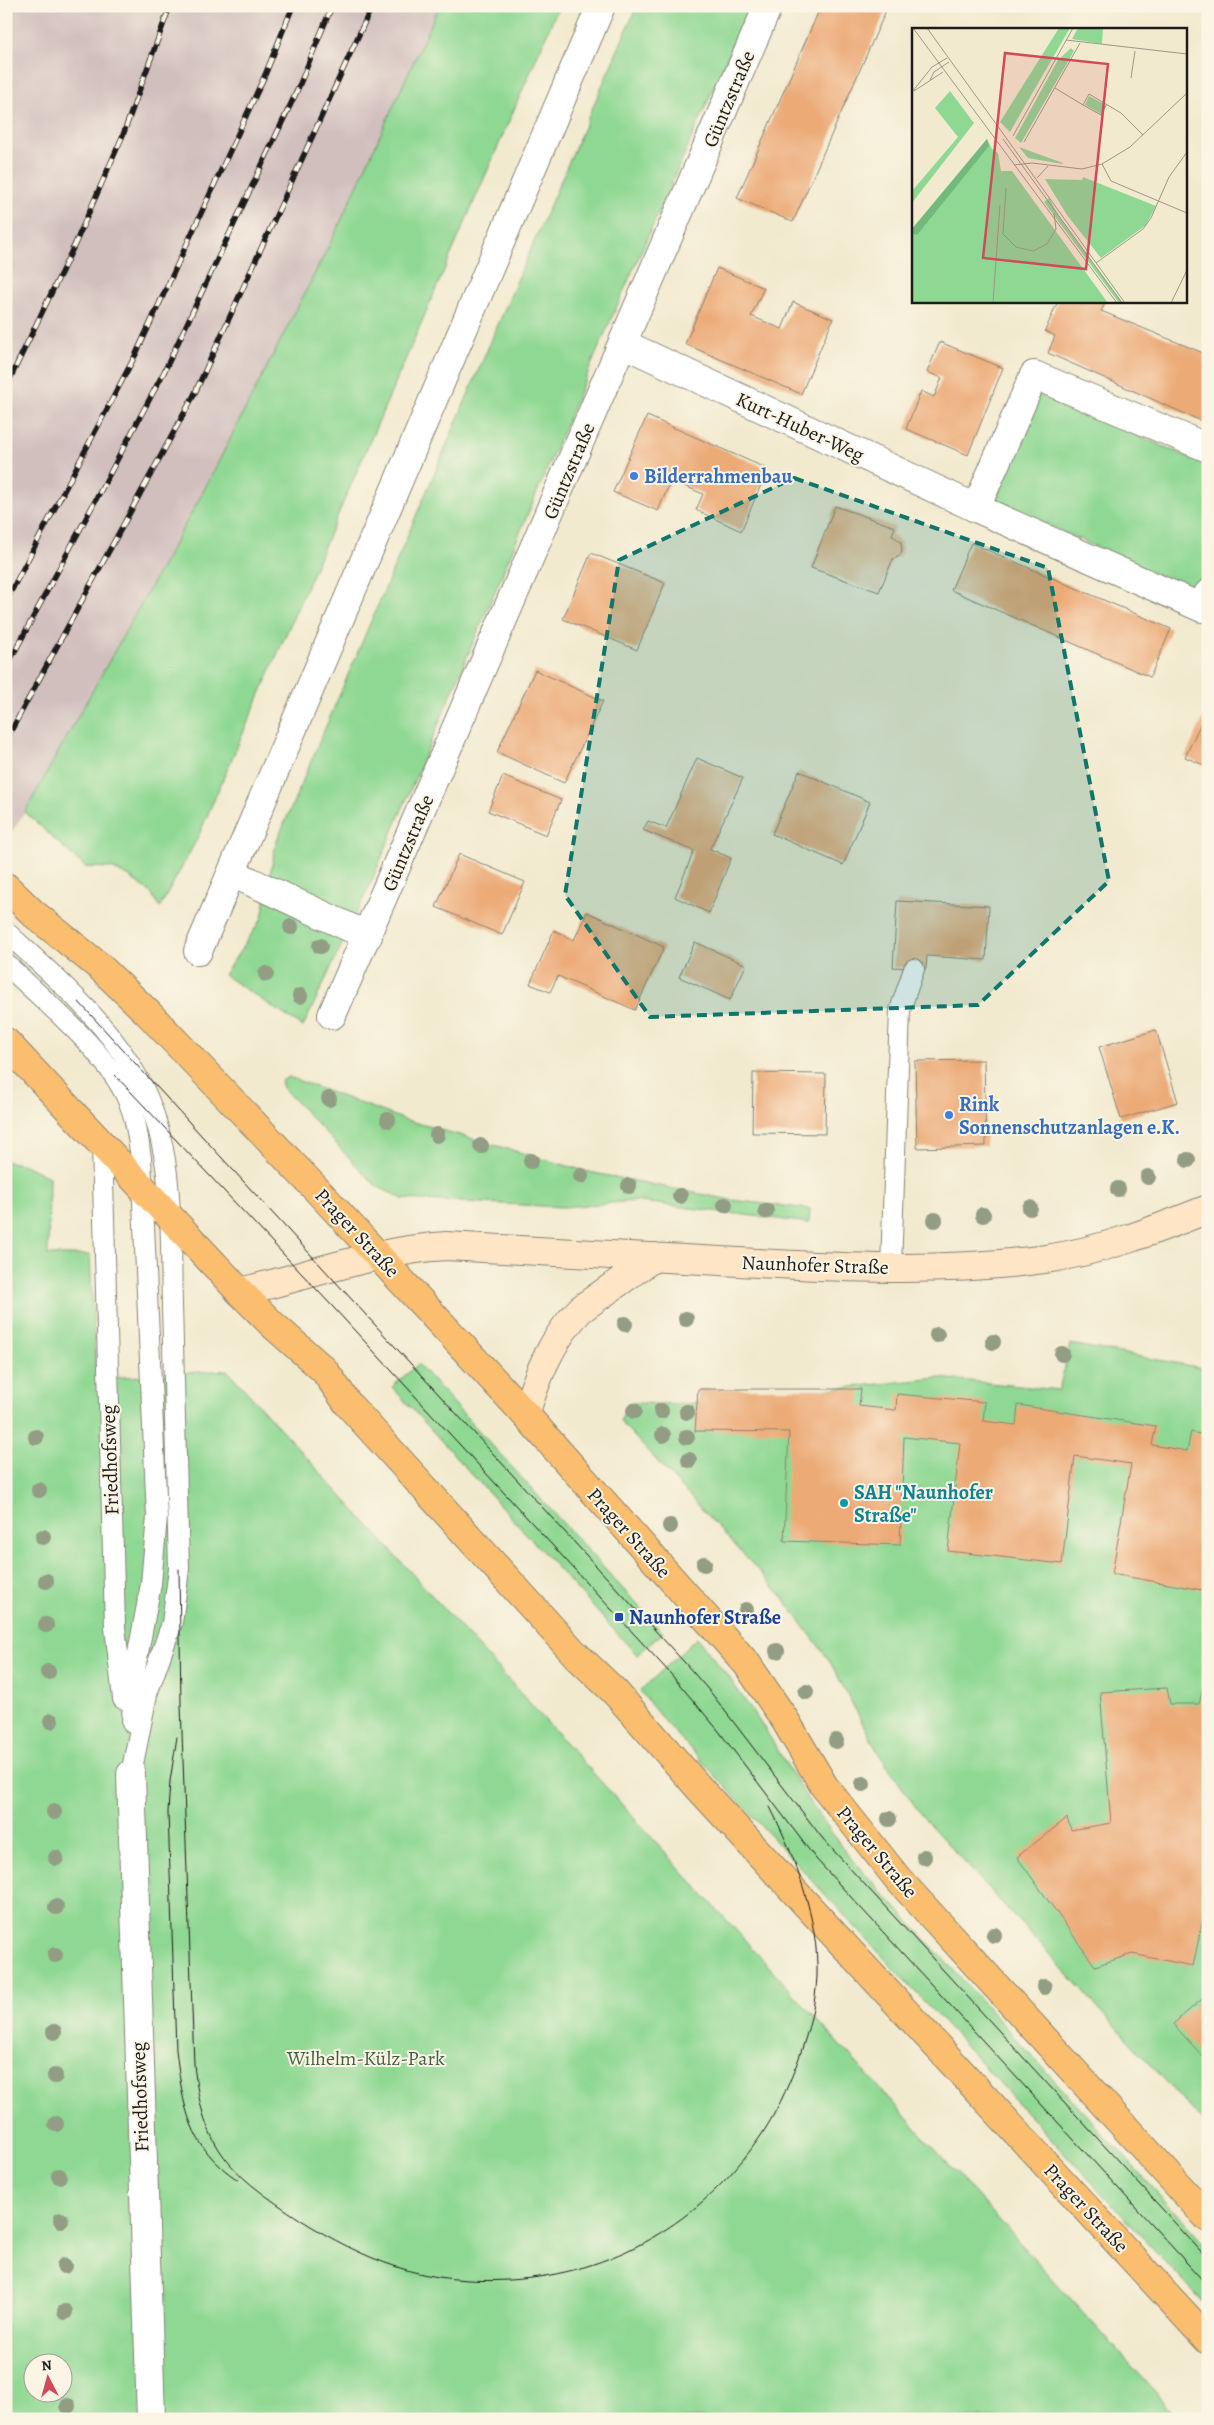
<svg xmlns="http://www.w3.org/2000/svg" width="1214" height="2425" font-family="Alegreya,serif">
<rect width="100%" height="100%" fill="#fcf5e5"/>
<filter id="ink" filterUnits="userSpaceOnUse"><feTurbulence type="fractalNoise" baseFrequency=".02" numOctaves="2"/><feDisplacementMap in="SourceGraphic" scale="10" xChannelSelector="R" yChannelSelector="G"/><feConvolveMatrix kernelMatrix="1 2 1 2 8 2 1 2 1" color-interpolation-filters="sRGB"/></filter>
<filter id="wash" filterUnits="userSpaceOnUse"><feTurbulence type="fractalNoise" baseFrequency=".0096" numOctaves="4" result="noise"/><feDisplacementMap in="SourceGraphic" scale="20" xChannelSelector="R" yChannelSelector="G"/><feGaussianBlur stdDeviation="1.12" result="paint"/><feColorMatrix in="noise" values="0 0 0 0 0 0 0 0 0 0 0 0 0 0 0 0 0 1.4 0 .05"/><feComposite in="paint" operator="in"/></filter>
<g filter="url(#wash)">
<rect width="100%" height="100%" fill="#f2eacf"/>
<polygon fill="#d1bfbd" points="6,6 439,6 335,234 202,494 25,812 6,840"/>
<g fill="#8fd893" stroke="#567a58" fill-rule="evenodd">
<polygon points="439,6 559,6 197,839 160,907 150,892 128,876 111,868 85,867 25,812 202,494 335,234"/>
<polygon points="637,6 750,6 601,342 369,887 303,1027 224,975 262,918 276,843 509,299"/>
<polygon points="1039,392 1208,466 1208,562 1195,592 995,501"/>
<polygon points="289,1077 403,1119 589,1172 731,1200 810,1209 809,1223 634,1201 563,1207 403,1199 376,1186 283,1088 281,1081"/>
<path d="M6,1161l19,4 24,12 -1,78h42l6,124 131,-9 953,1049h-1174zM32,2362h30v30h-30z"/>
<polygon points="1070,1344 1208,1369 1208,2127 922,1816 879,1754 829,1660 781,1595 620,1421 630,1403 684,1404 938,1378 1059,1390"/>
<polygon points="418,1364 663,1633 637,1655 392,1387"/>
<polygon points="697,1638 730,1679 766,1731 808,1800 848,1855 1208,2248 1208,2308 660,1716 640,1691"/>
</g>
<g id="blocks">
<g fill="#ecaa77">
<polygon points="821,6 888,6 793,222 737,198"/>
<polygon points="717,268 764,288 751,316 782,329 793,302 833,319 801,394 685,344"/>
<polygon points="1058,301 1106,301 1101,311 1208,355 1208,424 1048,353 1055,336 1045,331"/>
<polygon points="940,342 1003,368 968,455 906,429 921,391 934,397 942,378 927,372"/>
<polygon points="647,416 768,469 741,531 696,510 703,494 671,480 658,511 613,492"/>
<polygon points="835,506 895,527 892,535 901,542 902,552 898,557 893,559 879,592 811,568"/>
<polygon points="971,543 1171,629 1150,677 951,590"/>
<polygon points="591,553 665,583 637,650 563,619"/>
<polygon points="535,670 603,701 564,783 497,752"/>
<polygon points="1208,708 1208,767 1185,757"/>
<polygon points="697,758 743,778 710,849 731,858 709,913 675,897 694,851 643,830 648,821 666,828"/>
<polygon points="799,771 870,802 843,865 772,834"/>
<polygon points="503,776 561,800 546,835 488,811"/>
<polygon points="459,854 525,882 502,935 436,907"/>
<polygon points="897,901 989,906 986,960 927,956 926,969 893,967"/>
<polygon points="587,912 664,947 635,1010 558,976 550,992 530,984 554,930 574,940"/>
<polygon points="695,942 746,965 730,1000 679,977"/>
<polygon points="1156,1030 1178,1102 1121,1119 1099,1047"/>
<polygon points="984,1060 986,1146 917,1148 915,1061"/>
<polygon points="753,1073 826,1074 825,1134 752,1133"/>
<polygon points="698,1389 861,1389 859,1406 896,1410 897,1394 985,1402 983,1421 1016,1425 1018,1405 1156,1426 1152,1445 1187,1451 1191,1432 1208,1436 1208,1591 1112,1574 1131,1464 1075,1456 1062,1564 948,1551 960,1443 904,1437 900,1545 784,1541 789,1432 695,1431"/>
<polygon points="1167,1688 1170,1704 1199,1704 1203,1688 1208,1689 1208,1895 1193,1966 1132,1954 1095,1966 1017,1857 1067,1818 1071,1830 1111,1823 1100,1692"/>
<polygon points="1208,1994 1208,2062 1173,2024"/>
</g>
</g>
</g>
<g filter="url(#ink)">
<use href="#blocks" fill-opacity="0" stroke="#878376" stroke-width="1"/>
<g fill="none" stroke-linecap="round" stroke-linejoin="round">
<g stroke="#878376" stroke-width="22">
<g id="lane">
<path d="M6,932c47,43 103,91 133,148 37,68 31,150 33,225 3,88 5,176 7,264l-7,54 -25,71 -16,80"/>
<path d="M6,964c39,38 99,86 121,134 9,19 11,41 14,60l16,359 -6,67 -17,90 -2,49"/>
<polyline points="102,1144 115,1627 123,1699"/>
<polyline points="891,1268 900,1010 914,969"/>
</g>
</g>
<g stroke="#878376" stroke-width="30">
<g id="street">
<polyline points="624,344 976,508 1034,375 1208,448"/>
<polyline points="976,508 1202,608 1208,594"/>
<polyline points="232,873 368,936"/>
<polyline points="198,951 601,6"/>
<polyline points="332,1015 768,6"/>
<polyline points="131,1774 151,2419"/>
</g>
</g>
<g stroke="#878376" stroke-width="30">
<g id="secondary">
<path d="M240,1292c68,-16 136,-42 206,-46 92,5 183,10 275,15 108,6 217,13 324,-2 57,-8 110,-29 163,-50"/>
<path d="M525,1414c13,-39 26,-75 56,-105l73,-52"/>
</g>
</g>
<g stroke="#878376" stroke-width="30">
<g id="primary">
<polyline points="6,887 34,914 100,967 148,1013 317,1190 525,1414 747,1664 785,1720 824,1786 898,1879 1208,2218"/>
<polyline points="6,1042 240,1292 273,1325 324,1370 348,1404 576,1655 615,1692 699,1788 1208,2340"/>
</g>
</g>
<use href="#lane" stroke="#fff" stroke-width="20"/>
<use href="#street" stroke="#fff" stroke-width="28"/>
<use href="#secondary" stroke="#fde5c5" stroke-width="28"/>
<use href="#primary" stroke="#fabe6e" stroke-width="28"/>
<g stroke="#1c1c1c" stroke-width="1">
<polyline points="79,1002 685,1663 712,1694 823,1839 1208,2259"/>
<polyline points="115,1075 333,1307 669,1672 718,1730 816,1859 1208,2286"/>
<path d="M179,1569l2,136 13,359c9,87 37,110 107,156 30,19 62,36 96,47 35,12 75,15 112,13 104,-6 192,-58 251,-143 28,-41 55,-111 57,-161 2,-56 -22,-120 -47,-169"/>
<path d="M177,1737l-7,44 -2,31 8,238c7,56 12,97 62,130"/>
</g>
<g stroke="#1c1c1c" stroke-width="5.5">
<g id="rail">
<polyline points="6,387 75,244 123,135 170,6"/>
<polyline points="6,601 136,354 265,75 293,6"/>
<polyline points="6,668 164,372 297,91 332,6"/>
<polyline points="6,740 194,395 372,6"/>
</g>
</g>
<use href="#rail" stroke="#fcf5e5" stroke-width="4" stroke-dasharray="11" stroke-linecap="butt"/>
</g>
<g fill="#929d84">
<circle cx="291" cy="927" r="8"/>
<circle cx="320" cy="946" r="8"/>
<circle cx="266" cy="974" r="8"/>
<circle cx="300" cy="996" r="8"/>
<circle cx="329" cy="1099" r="8"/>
<circle cx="388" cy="1120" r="8"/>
<circle cx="437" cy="1135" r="8"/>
<circle cx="481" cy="1146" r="8"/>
<circle cx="1188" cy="1160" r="8"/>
<circle cx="531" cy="1161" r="8"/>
<circle cx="581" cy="1176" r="8"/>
<circle cx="1148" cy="1177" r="8"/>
<circle cx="629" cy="1186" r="8"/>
<circle cx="1118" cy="1189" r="8"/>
<circle cx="680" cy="1196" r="8"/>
<circle cx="725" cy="1205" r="8"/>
<circle cx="1030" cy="1208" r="8"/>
<circle cx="766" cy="1211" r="8"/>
<circle cx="983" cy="1215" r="8"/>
<circle cx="935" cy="1220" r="8"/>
<circle cx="686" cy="1319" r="8"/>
<circle cx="625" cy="1324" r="8"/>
<circle cx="937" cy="1335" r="8"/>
<circle cx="993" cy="1342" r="8"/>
<circle cx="1062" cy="1354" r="8"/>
<circle cx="634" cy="1411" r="8"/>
<circle cx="661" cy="1411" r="8"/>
<circle cx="687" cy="1412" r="8"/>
<circle cx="663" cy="1435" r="8"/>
<circle cx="36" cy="1437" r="8"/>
<circle cx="687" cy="1437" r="8"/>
<circle cx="689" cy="1460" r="8"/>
<circle cx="39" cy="1490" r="8"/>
<circle cx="670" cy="1526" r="8"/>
<circle cx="43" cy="1537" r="8"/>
<circle cx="704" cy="1564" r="8"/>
<circle cx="46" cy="1581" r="8"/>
<circle cx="746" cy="1610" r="8"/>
<circle cx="46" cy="1625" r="8"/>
<circle cx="777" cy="1651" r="8"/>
<circle cx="48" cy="1672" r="8"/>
<circle cx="806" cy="1692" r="8"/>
<circle cx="51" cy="1721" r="8"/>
<circle cx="836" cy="1741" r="8"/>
<circle cx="863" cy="1784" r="8"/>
<circle cx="54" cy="1812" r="8"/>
<circle cx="889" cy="1819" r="8"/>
<circle cx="924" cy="1857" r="8"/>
<circle cx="56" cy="1858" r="8"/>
<circle cx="56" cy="1907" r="8"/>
<circle cx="994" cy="1935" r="8"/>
<circle cx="55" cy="1955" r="8"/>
<circle cx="1044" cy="1987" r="8"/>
<circle cx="54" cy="2032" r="8"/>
<circle cx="55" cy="2076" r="8"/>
<circle cx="56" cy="2124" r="8"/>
<circle cx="59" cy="2176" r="8"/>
<circle cx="61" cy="2220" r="8"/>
<circle cx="64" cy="2266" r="8"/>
<circle cx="65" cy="2312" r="8"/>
<circle cx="68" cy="2406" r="8"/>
</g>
</g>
<path fill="#0f766e" fill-opacity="0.2" stroke="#0f766e" stroke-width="4" stroke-dasharray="10 6" stroke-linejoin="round" d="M794,478l254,90 61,313 -131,124 -328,12 -85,-122 54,-335z"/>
<g fill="#3f7fe0" stroke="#fcf5e5" stroke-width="2">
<circle cx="634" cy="476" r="5"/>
<circle cx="949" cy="1115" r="5"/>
</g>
<circle fill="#0f9aa8" stroke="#fcf5e5" stroke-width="2" cx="844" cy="1503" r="5"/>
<rect fill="#1a4fb4" stroke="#fcf5e5" stroke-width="2" x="614" y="1612" width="10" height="10" rx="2.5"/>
<g text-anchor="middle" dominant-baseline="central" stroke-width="4" stroke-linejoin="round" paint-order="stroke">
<g font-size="20" fill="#1c1c1c" stroke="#fcf5e5">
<text transform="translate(729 99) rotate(-67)">Güntzstraße</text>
<text transform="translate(800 427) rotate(25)">Kurt-Huber-Weg</text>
<text transform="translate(569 471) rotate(-67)">Güntzstraße</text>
<text transform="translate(408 843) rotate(-67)">Güntzstraße</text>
<text transform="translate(357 1233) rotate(47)">Prager Straße</text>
<text transform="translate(815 1265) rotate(2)">Naunhofer Straße</text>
<text transform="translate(110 1460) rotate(-92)">Friedhofsweg</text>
<text transform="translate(629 1533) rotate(48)">Prager Straße</text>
<text transform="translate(877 1852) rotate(50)">Prager Straße</text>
<text transform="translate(140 2097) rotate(-92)">Friedhofsweg</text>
<text transform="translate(1086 2208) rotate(47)">Prager Straße</text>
</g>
<g font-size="20" font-weight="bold" fill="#366cbe" stroke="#fcf5e5" text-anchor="start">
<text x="644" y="476">Bilderrahmenbau</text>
<text x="959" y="1104">Rink<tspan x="959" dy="23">Sonnenschutzanlagen e.K.</tspan></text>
</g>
<g font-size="20" font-weight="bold" fill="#0d838f" stroke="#fcf5e5" text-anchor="start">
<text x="854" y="1492">SAH "Naunhofer<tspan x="854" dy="23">Straße"</tspan></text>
</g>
<g font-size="20" font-weight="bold" fill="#164399" stroke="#fcf5e5" text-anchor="start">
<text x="629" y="1617">Naunhofer Straße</text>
</g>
<g font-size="20" fill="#445e46" stroke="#fcf5e5">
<text x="366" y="2058">Wilhelm-Külz-Park</text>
</g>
</g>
<g transform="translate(912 28)">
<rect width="275" height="275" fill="#f2eacf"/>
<path d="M147,0h11l-60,104 -10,-10zM166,0h25l-1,16 -30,-5zM159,20l3,3 -53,92 -6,-5 6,-11 37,-67zM38,63l24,32 -62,80v-12l46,-54 -23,-29zM177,68l17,9 -5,9 -16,-9zM75,111l5,10 6,4 3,18h11l96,132h-196v-74zM107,119l44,16 -1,1 -34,-6zM171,149l73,29 -10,19 -45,33 -34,-43 -22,-36 37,1zM137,170l11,20 63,85h-4l-75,-101z" fill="#8fd893"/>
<path d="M75,111l2,7 -72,89 -5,-2v-4z" fill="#73b87d"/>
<path fill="none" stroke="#9c9887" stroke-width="1" d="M1,0l204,275M15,0l198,275M154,12l121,14M219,50l4,-27M18,52l4,-8 15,-10M143,60l28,17 6,-11 32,19 22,22M2,63l29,-19M0,64l20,-25 15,-9M171,77l18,10 6,-11M101,108l60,-108M91,111l119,164M112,114l56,-99M190,136l9,17 76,32M102,137l18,-2 50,6 20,-5 28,-17 57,-54M125,150l11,-12M94,160l-3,46 13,13 17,4 14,-7 9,-15 -2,-16M184,235l47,-34 8,-11 18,-41 18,-25M81,275l7,-98M259,275l16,-33"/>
<path fill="#d1495b" fill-opacity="0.15" stroke="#d1495b" stroke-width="2.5" d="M93,25l103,11 -22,205 -103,-11z"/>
<rect width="275" height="275" fill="none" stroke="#1c1c1c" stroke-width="2.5"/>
</g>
<rect width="1214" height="2425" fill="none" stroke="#fcf5e5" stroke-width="25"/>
<g transform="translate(48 2378) rotate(354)"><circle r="24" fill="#fcf5e5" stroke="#a29e95"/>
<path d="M0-4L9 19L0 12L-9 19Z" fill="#d1495b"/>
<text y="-8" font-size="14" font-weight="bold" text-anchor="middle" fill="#1c1c1c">N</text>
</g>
</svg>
